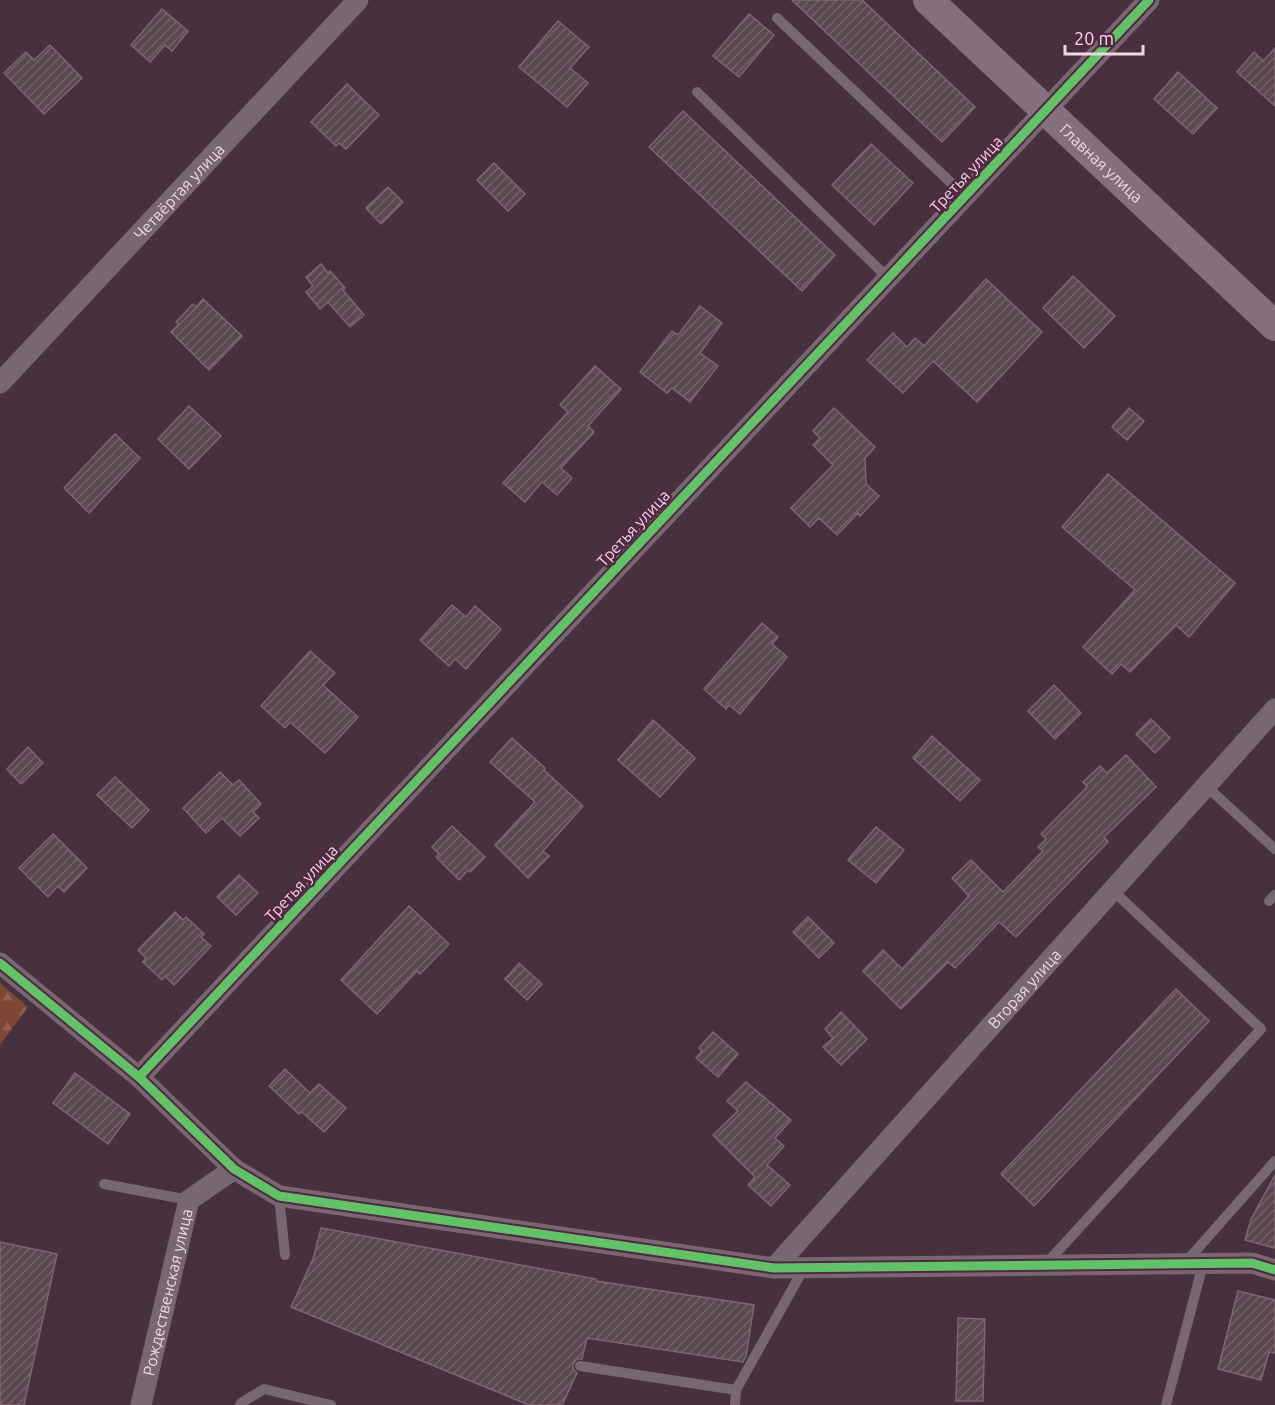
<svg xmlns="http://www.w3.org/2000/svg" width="1275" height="1405" font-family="Ubuntu,sans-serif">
<defs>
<pattern id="forest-firs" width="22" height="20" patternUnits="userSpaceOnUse" patternTransform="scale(1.5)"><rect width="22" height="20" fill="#7d4735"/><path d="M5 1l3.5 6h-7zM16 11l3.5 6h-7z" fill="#906152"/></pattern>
<pattern id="building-hatch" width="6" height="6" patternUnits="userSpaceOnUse" patternTransform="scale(1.5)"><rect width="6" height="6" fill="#5b4750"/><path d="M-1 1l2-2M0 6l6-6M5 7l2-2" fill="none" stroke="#736169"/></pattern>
</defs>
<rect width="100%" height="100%" fill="#48313f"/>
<polygon fill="url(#forest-firs)" points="0,983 28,1007 0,1045"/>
<g fill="url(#building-hatch)" stroke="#7c6770" stroke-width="1.5">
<polygon points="792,0 862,0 975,107 942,142"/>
<polygon points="162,9 188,31 172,51 165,45 150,62 131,45"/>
<polygon points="749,14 774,35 739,77 713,56"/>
<polygon points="558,21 589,47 570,68 588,83 567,107 519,67"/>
<polygon points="50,45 82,78 44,114 4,73 26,52 34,60"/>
<polygon points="1275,48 1275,106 1237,72 1254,52 1263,61"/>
<polygon points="1178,72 1217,108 1193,134 1154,99"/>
<polygon points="347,84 379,115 346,149 339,143 336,146 311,122"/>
<polygon points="683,111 835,255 802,291 649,147"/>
<polygon points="871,144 913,183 874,225 832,185"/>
<polygon points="494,163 525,194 508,211 477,180"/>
<polygon points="388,187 403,202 381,224 366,208"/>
<polygon points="321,264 328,273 330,271 345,288 343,290 364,315 350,327 328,302 320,309 306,292 313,286 306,277"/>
<polygon points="1073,276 1115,316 1084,348 1043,308"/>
<polygon points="986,279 1042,332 977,402 933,361 903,393 867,360 893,333 907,347 915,338 924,346"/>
<polygon points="203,299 242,336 209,370 171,332 179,324 176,322 193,304 196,307"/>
<polygon points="700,306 722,323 700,353 718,366 690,402 672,388 667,393 640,372 672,331 678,335"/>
<polygon points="595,366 621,389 588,426 594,432 561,468 572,478 557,495 542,482 525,502 503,483 568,412 560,405"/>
<polygon points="189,406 221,436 189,469 158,439"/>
<polygon points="834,408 875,447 865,458 866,484 879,496 860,516 858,513 837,535 819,518 810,527 791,508 833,465 813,445 820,438 813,431"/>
<polygon points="1129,408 1144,421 1127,440 1112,427"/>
<polygon points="115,434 140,458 89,513 64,488"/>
<polygon points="1108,474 1235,583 1189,637 1176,625 1130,672 1121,664 1112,674 1083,647 1135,590 1062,527"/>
<polygon points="452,605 466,617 475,606 501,629 466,669 455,659 449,666 420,640"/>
<polygon points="762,623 778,637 772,644 787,657 740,714 729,705 726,709 704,689"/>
<polygon points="310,651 335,673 323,685 358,717 325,753 290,722 285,728 261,706"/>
<polygon points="1054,685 1081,713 1055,739 1028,711"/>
<polygon points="1151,719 1170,738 1155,753 1136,734"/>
<polygon points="653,720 695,758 660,797 618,760"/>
<polygon points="932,736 980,780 960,801 913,758"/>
<polygon points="512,738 545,768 544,770 583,806 543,851 549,856 528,878 495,845 535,802 490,762"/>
<polygon points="28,747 43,763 21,784 7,769"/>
<polygon points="1126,755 1156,787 1104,837 1108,842 1016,937 999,922 955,968 948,962 901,1009 863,971 883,950 902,969 969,896 952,878 971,860 1003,892 1043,851 1038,847 1046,839 1041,834 1087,787 1083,782 1100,766 1107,773"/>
<polygon points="220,772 233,785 239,780 261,804 253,812 259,818 240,836 222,818 206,833 183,808"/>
<polygon points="115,777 149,810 132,828 97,795"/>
<polygon points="452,826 485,857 470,872 468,870 459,880 436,857 439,854 432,847"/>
<polygon points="876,827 904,850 876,883 848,860"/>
<polygon points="53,834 87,868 64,892 58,886 48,897 19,868"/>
<polygon points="239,875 258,893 236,915 217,897"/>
<polygon points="409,906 449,944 420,974 417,971 377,1014 341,980"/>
<polygon points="175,912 183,920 186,917 204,934 201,937 211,946 174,985 165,976 162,980 143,962 146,958 138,950"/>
<polygon points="808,917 834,943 819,958 793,932"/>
<polygon points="519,963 542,984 527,1000 505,979"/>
<polygon points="1176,989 1209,1021 1034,1206 1001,1174"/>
<polygon points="841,1012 867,1039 841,1065 823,1047 833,1038 825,1029"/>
<polygon points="713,1032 738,1054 718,1077 696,1058 702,1051 699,1048"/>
<polygon points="285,1069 310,1093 319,1084 346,1108 324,1132 302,1112 299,1114 269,1086"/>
<polygon points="75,1073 130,1114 108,1144 53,1103"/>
<polygon points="746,1082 791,1120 775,1138 784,1146 767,1165 790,1185 771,1206 748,1185 755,1177 713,1135 738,1111 727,1101"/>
<polygon points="1275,1175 1275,1248 1245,1240 1251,1219"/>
<polygon points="321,1228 596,1279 596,1281 754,1305 746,1356 743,1362 587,1338 582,1359 577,1359 573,1364 573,1369 577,1373 562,1405 529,1405 291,1307 313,1259"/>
<polygon points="0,1242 57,1254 24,1405 0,1405"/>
<polygon points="1238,1291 1275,1300 1275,1353 1269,1352 1261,1380 1218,1369"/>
<polygon points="958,1318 985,1319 983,1401 956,1401"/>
</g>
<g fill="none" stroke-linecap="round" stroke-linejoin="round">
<g stroke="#786671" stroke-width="10">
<polyline points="777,18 965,196"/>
<polyline points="697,92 888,278"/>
<polyline points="1206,786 1275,849"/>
<polyline points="1269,901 1275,895"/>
<polyline points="104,1184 189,1200"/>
<polyline points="279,1196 285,1255"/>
<polyline points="1184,1264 1275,1161"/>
<polyline points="1045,1265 1261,1029 1112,890"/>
<polyline points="580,1366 736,1390 804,1268"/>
<polyline points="240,1405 241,1403 264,1389 331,1405"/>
<polyline points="735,1405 736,1390"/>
<polyline points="1166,1405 1203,1264"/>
</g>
<g stroke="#786671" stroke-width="21">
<path id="s1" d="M0,383l358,-383"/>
<polyline points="0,963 139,1077 234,1169 279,1196 774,1268 1252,1263 1275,1270"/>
<polyline points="139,1077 1149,0"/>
<path id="s2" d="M774,1268l501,-559"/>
<path id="s3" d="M141,1405l48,-205 45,-31"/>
</g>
<path stroke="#866f7d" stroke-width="30" id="s4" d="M928,0l347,326"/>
<g stroke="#512842" stroke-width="13">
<g id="cycleway">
<polyline points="0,963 139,1077 234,1169 279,1196 774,1268 1252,1263 1275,1270"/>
<polyline points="139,1077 1149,0"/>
</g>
</g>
<use href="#cycleway" stroke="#61c268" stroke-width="9"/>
</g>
<g text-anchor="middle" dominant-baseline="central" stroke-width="5" stroke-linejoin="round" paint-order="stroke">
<g font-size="16" fill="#f2d7e6" stroke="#512842">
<text stroke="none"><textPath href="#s4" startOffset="238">Главная улица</textPath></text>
<text transform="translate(966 174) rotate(-47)">Третья улица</text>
<text stroke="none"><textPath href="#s1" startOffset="262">Четвёртая улица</textPath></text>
<text transform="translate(633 528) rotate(-47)">Третья улица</text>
<text transform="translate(301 883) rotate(-47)">Третья улица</text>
<text stroke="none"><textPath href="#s2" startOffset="375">Вторая улица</textPath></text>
<text stroke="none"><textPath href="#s3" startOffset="116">Рождественская улица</textPath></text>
</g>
</g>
<path d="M1065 45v9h78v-9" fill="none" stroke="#f2d7e6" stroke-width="3"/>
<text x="1074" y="45" font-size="18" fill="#f2d7e6" stroke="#512842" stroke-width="4.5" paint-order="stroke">20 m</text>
</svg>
